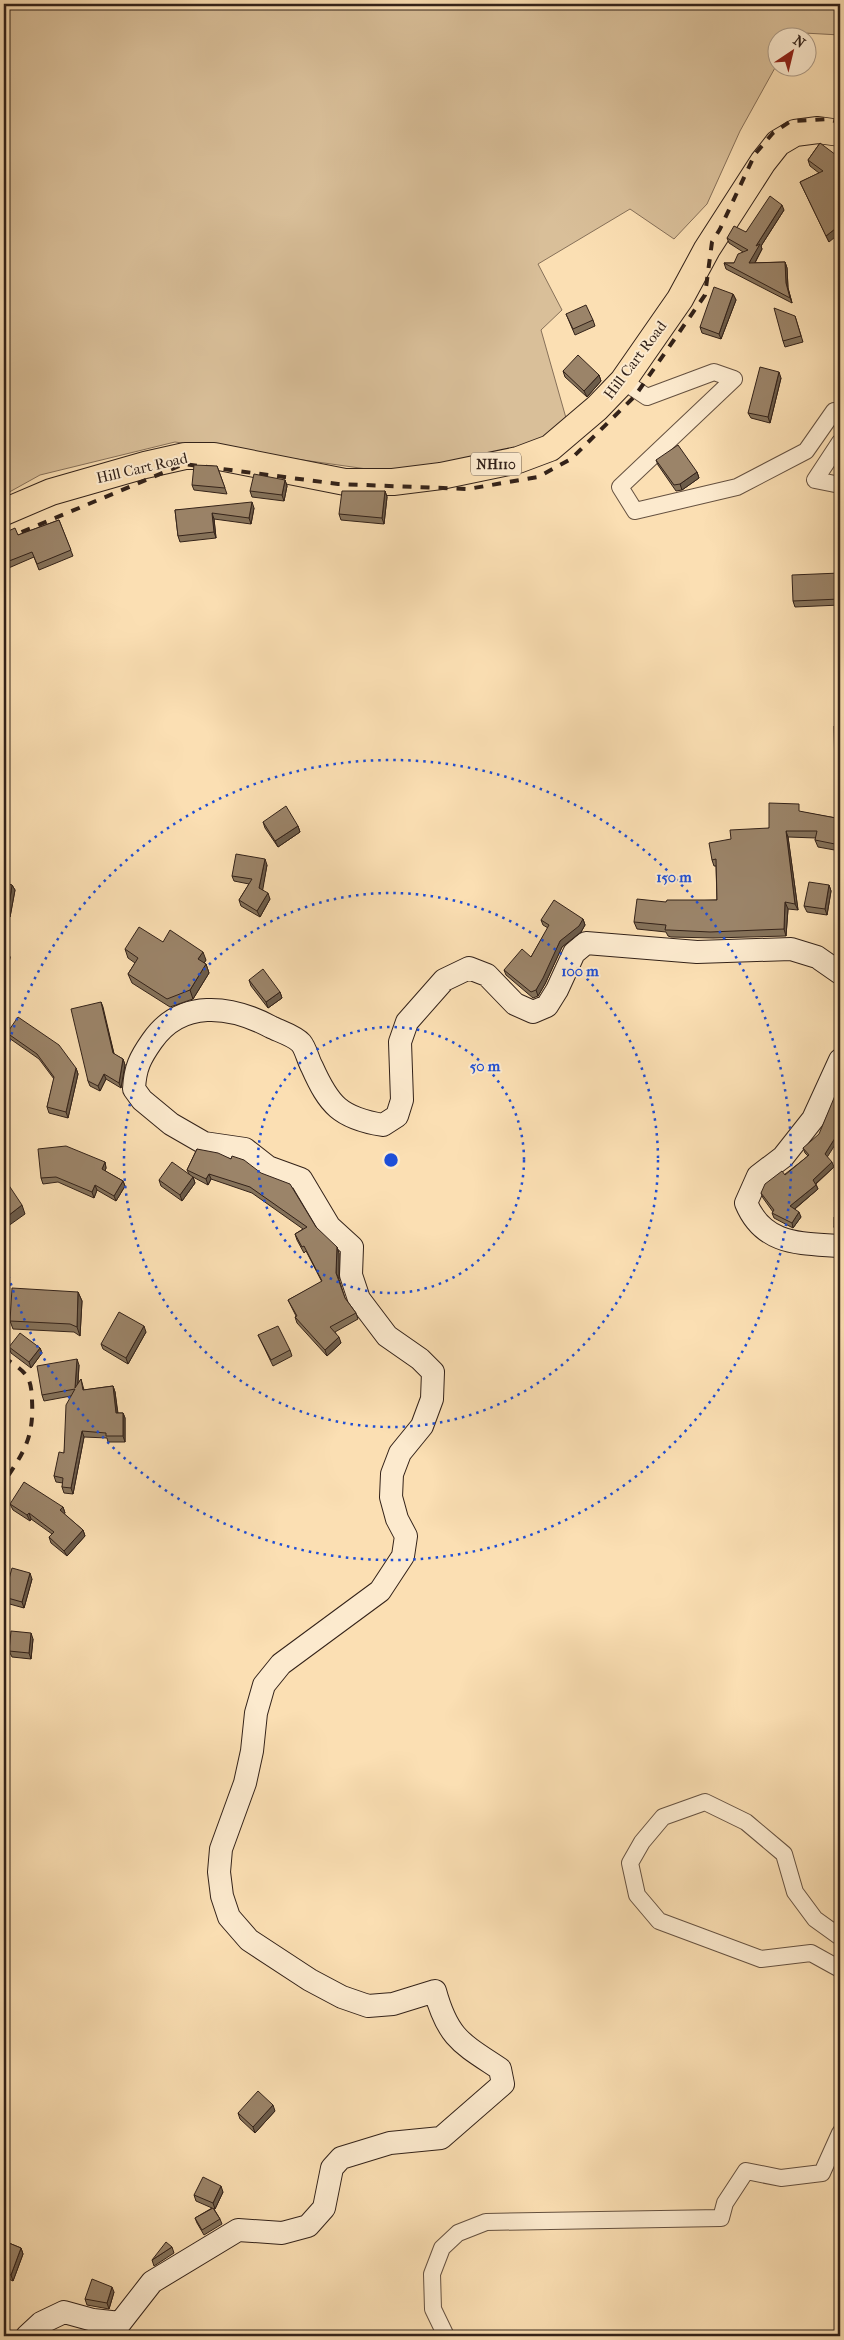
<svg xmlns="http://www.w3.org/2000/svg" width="844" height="2340" font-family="'IM FELL French Canon',serif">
<rect width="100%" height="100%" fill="#fbdfb3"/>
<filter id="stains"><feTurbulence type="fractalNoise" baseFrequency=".004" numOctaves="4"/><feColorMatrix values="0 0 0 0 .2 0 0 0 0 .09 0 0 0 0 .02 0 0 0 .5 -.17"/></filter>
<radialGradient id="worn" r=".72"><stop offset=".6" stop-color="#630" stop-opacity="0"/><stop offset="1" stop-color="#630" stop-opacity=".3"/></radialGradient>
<polygon fill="#d9bf99" stroke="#867059" points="4,4 840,4 840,35 804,33 800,37 776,38 776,66 740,131 707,204 674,239 630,209 538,264 562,310 541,330 566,418 541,439 519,448 445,469 381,471 175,442 40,475 4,495"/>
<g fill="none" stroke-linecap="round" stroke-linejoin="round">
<g stroke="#655140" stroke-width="18">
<g id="minor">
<polyline points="623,381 647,397 714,372 734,379 620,487 635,511 737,487 806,451 834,411 840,414"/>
<polyline points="840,442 815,480 840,485"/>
<polyline points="840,1937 815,1919 795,1892 784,1854 746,1822 705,1802 663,1817 642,1842 630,1863 637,1895 659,1921 761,1959 811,1953 840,1969"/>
<polyline points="446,2336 433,2309 432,2274 442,2248 458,2233 486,2222 721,2218 725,2203 746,2171 781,2178 822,2173 840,2133"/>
</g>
</g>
<g stroke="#332219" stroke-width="24">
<g id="secondary">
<path d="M840,1060l-27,59 -30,38 -25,19 -12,27c18,43 55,40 94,43"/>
<path d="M27,2336l14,-13 23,-11 29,8 27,3 32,-41 86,-52 44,3 26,-7 16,-18 8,-40 9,-10 49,-15 51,-5 62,-54 -3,-15c-39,-26 -52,-31 -65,-78l-42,13 -25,2 -26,-9 -32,-17 -61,-40 -20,-23 -7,-21 -3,-24 2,-23 24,-66 7,-32 4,-38 8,-28 17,-21 99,-73 23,-35 3,-20 -9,-17 -6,-22 1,-23 8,-21 22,-27 10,-27 1,-27 -13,-13 -33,-23 -28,-37 -8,-24 1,-28 -23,-21 -28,-47 -33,-12 -23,-18 -41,-6 -33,-19 -29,-24 -8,-11c1,-21 6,-31 18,-48 29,-42 78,-36 119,-14 8,4 24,9 30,16 5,6 7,17 11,24 17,38 28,51 71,58l14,-9 5,-16 -2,-58 7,-20 37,-42 25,-12 18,7 28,29 18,8 14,-6 10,-16 17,-37 12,-10 111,9 94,-3 26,8 23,16"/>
</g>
</g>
<g stroke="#332219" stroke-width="28">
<polyline id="trunk" points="4,512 51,492 145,465 185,456 214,456 345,482 393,482 441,476 518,460 550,448 597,408 623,381 680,299 707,249 763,162 778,143 795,133 818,130 840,133"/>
</g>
<use href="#minor" stroke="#fceace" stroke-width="16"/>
<use href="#secondary" stroke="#fceace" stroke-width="22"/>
<use href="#trunk" stroke="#fbdfb3" stroke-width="26"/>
<g stroke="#332219" stroke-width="4" stroke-dasharray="9 9" stroke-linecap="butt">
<polyline points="4,535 17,534 184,464 338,484 468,489 538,477 571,459 635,396 669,347 705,295 712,242 720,229 755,154 773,133 791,121 827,119 840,122"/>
<path d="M4,1357c7,6 19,12 23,20 4,5 5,17 5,23 2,38 -8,52 -28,82"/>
</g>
</g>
<g fill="#85725a" stroke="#332219">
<polygon points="820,143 829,242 800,182 819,173 810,166 808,160"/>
<polygon points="784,210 761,246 762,249 755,263 785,262 787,268 788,288 792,303 726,269 724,263 734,263 743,252 729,243 727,238 746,232"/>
<polygon points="733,294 736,300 721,339 702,333 700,327"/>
<polygon points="566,314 593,320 595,326 575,335"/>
<polygon points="795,316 803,342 785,347 783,341"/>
<polygon points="563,371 599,375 601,381 587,397 565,377"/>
<polygon points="781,378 770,423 751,418 748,413"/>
<polygon points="656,460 697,472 699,478 682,490 676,491 658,465"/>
<polygon points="217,466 227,494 194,490 192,485"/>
<polygon points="285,480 287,486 284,501 252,497 250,491"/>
<polygon points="385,491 387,497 384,524 341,520 339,514"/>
<polygon points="254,508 251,524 214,519 216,538 180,542 178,536 175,510"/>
<polygon points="59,520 73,556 39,570 34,557 4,570 4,533 18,535"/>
<polygon points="840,573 840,605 795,607 793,601"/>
<polygon points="840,726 840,851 818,847 815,840 816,838 788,837 798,910 788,909 786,936 713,938 671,937 668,936 666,932 637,929 634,922 666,902 717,900 716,866 714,866 712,860 731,839 769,828 801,812 836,818"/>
<polygon points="263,822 298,826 300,832 278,847 265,828"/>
<polygon points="267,865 262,890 270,899 260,917 241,906 239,900 249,884 234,881 232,876"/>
<polygon points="4,883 12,885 15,890 10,917 4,916"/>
<polygon points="829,885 831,891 827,915 807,912 804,906"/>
<polygon points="583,919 585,925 581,932 562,947 545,984 538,996 533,998 506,975 504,970 531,957 548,928 543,925 541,920"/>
<polygon points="163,942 206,960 204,963 206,964 209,973 193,999 170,1007 132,983 128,974 135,963 128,958 125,949"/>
<polygon points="840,942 840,954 839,953 837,948"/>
<polygon points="4,950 10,957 7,976 4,975"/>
<polygon points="249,980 280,992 282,998 268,1008 251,986"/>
<polygon points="101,1002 114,1054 123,1059 125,1065 121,1088 106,1079 100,1091 90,1086 88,1081"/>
<polygon points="7,1033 76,1068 78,1074 68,1118 49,1113 47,1107 54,1079 39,1059 9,1038"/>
<polygon points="803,1148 827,1157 834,1167 816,1184 818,1189 795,1209 801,1217 793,1228 774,1218 772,1213 773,1212 763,1198 761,1193 808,1156 805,1153"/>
<polygon points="197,1149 316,1227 339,1253 339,1279 345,1298 356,1313 358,1319 335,1332 341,1343 327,1356 297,1323 295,1317 296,1316 288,1300 322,1282 306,1251 304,1253 297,1240 295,1234 303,1229 252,1193 211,1179 208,1185 193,1177 195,1183 182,1201 161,1186 159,1180 189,1174 187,1170"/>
<polygon points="105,1162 106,1168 105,1171 123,1181 125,1186 116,1201 97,1190 94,1198 58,1182 43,1184 41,1178"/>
<polygon points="840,1217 840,1233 836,1233 834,1227"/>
<polygon points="78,1292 82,1301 80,1336 74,1332 13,1329 10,1321"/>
<polygon points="146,1332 128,1364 103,1349 101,1344"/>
<polygon points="258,1335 290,1350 292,1356 273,1366 261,1341"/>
<polygon points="9,1347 40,1348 42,1353 31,1368 11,1353"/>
<polygon points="79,1365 78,1384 81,1379 84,1390 113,1386 115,1392 118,1413 123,1413 125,1418 125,1442 108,1442 107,1438 84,1437 73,1494 64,1493 62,1487 63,1483 56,1482 54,1476 64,1453 71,1396 44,1401 42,1395"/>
<polygon points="10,1504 63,1507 65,1513 64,1514 83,1530 85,1536 67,1556 51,1543 49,1537 52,1534 31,1519 30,1521 13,1510"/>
<polygon points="32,1579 24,1608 6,1603 4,1596"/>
<polygon points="33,1639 31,1659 12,1657 9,1651"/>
<polygon points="275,2111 255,2133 240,2119 238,2113"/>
<polygon points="223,2192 215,2209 214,2209 220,2219 222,2224 204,2235 197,2223 195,2218 212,2208 196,2201 194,2195"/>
<polygon points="4,2241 21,2248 23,2254 13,2281 4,2277"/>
<polygon points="172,2247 174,2253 154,2266 152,2260"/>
<polygon points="114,2292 109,2309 87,2305 85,2299"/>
</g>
<g fill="#6c5c4a" stroke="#332219">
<polygon points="782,205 784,210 761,246 762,249 752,268 749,263 756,246"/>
<polygon points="840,225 840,233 829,242 826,236"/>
<polygon points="785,262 787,268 788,288 792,303 786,283"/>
<polygon points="733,294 736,300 721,339 719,334"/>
<polygon points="779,372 781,378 770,423 768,417"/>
<polygon points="599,375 601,381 587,397 584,391"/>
<polygon points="697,472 699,478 682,490 680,484"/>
<polygon points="285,480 287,486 284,501 282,495"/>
<polygon points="385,491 387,497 384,524 382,518"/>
<polygon points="252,502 254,508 251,524 249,518"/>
<polygon points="212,513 214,519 216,538 214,532"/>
<polygon points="298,826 300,832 278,847 275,841"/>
<polygon points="786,831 788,837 798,910 795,904"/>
<polygon points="265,859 267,865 262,894 259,888"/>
<polygon points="12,885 15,890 10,917 8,912"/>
<polygon points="829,885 831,891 827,915 825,909"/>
<polygon points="268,893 270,899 260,917 257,911"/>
<polygon points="785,902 788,909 786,936 784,929"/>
<polygon points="583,919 585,925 581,932 562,947 545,984 538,996 536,990 560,941"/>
<polygon points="8,951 10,957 7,976 5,970"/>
<polygon points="203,952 206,960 201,968 198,959"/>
<polygon points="206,964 209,973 193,999 190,990"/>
<polygon points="280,992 282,998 268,1008 266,1002"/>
<polygon points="101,1002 103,1007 115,1058 113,1053"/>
<polygon points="123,1059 125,1065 121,1088 119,1083"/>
<polygon points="76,1068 78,1074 68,1118 66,1112"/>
<polygon points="104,1074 106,1079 100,1091 98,1086"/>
<polygon points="840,1130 840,1137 826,1159 825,1154"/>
<polygon points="105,1162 106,1168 104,1174 102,1169"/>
<polygon points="832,1162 834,1167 814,1185 813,1180"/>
<polygon points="209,1174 211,1179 208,1185 206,1179"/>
<polygon points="193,1177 195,1183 182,1201 180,1195"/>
<polygon points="123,1181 125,1186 116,1201 114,1196"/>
<polygon points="95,1185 97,1190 94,1198 92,1192"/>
<polygon points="816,1185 818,1189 792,1211 790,1206"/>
<polygon points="22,1205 25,1214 4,1229 4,1219"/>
<polygon points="799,1212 801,1217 793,1228 792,1223"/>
<polygon points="337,1247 339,1253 339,1279 336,1273"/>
<polygon points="78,1292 82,1301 80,1336 77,1327"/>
<polygon points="144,1326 146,1332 128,1364 126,1358"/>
<polygon points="339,1337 341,1343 327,1356 325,1350"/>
<polygon points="40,1348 42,1353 31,1368 29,1362"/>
<polygon points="77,1359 79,1365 77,1394 75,1388"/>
<polygon points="113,1386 115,1392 118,1418 116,1413"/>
<polygon points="123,1413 125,1418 125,1442 123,1436"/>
<polygon points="82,1431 84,1437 73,1494 71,1488"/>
<polygon points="63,1507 65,1513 63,1516 60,1510"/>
<polygon points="29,1513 31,1519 30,1521 27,1515"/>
<polygon points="83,1530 85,1536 67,1556 64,1551"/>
<polygon points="4,1534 6,1540 4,1541"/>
<polygon points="30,1573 32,1579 24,1608 22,1602"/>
<polygon points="31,1633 33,1639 31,1659 29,1653"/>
<polygon points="273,2105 275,2111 255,2133 253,2127"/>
<polygon points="221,2186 223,2192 215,2209 213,2203"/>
<polygon points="21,2248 23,2254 13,2281 11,2275"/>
<polygon points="112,2287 114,2292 109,2309 107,2303"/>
</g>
<g fill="#9b8469" stroke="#332219">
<polygon points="820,143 840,158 840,225 826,236 800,182 823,171 808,160"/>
<polygon points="770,196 782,205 756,246 760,244 749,263 785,262 786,283 790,298 724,263 734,263 738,254 748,250 727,238 734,226 746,232"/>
<polygon points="714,287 733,294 719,334 700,327"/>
<polygon points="586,305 593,320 573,329 566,314"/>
<polygon points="774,308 795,316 801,336 783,341"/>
<polygon points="578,355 599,375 584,391 563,371"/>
<polygon points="760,367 779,372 768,417 748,413"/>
<polygon points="678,445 697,472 680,484 674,485 656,460"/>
<polygon points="194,465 217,466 225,488 192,485"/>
<polygon points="254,474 285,480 282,495 250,491"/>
<polygon points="342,491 385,491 382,518 339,514"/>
<polygon points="252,502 249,518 212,513 214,532 178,536 175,510"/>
<polygon points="59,520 71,550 37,564 32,552 4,563 4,533 15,528 18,535"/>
<polygon points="840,573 840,599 793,601 792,575"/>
<polygon points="834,726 840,726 840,845 815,840 817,831 786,831 795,904 785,902 784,929 710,932 669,930 665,930 666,925 634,922 637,899 666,902 667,900 717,900 716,859 712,860 709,843 731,839 730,830 769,828 769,803 799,804 799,811 836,818"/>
<polygon points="286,806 298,826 275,841 263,822"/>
<polygon points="236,854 265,859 259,888 268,893 257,911 239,900 252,879 232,876"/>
<polygon points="809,882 829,885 825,909 804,906"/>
<polygon points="4,883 12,885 8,912 4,911"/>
<polygon points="554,900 583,919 579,926 560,941 543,978 536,990 531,992 504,970 522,949 531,957 549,925 541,920"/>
<polygon points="139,927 163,942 170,930 203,952 198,959 206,964 190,990 167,999 128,974 138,958 125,949"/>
<polygon points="840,942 840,950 837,948"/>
<polygon points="4,950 8,951 5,970 4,970"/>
<polygon points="263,969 280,992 266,1002 249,980"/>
<polygon points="101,1002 113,1053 123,1059 119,1083 104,1074 98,1086 88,1081 71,1009"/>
<polygon points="18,1017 59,1045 76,1068 66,1112 47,1107 54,1077 37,1054 7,1033"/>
<polygon points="839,1086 840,1086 840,1130 825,1154 832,1162 813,1180 816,1185 790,1206 799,1212 792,1223 772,1213 774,1210 761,1193 765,1184 782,1171 785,1175 809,1155 803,1148 819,1134"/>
<polygon points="66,1146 105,1162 102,1169 123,1181 114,1196 95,1185 92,1192 56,1177 41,1178 38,1149"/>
<polygon points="197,1149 218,1153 231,1159 232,1156 244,1160 261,1173 290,1184 316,1227 337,1247 336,1273 345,1298 356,1313 330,1327 339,1337 325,1350 295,1317 297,1316 288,1300 322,1281 304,1246 302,1247 295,1234 307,1227 250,1187 209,1174 206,1179 187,1170"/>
<polygon points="172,1162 193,1177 180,1195 159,1180"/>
<polygon points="4,1178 22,1205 4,1219"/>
<polygon points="834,1217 840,1217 840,1228 834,1227"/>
<polygon points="12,1288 78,1292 77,1327 70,1324 10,1321"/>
<polygon points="119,1312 144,1326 126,1358 101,1344"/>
<polygon points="278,1326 290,1350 271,1360 258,1335"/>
<polygon points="20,1333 40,1348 29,1362 9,1347"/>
<polygon points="77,1359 75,1388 81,1379 83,1390 113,1386 116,1413 123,1413 123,1436 106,1436 106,1433 82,1431 71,1488 62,1487 63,1478 54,1476 59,1452 64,1453 66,1405 75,1389 42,1395 37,1366"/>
<polygon points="24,1482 63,1507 60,1510 83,1530 64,1551 49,1537 54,1532 29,1513 27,1515 10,1504"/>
<polygon points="12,1568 30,1573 22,1602 4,1597"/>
<polygon points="11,1631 31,1633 29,1653 9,1651"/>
<polygon points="258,2091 273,2105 253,2127 238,2113"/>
<polygon points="203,2177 221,2186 213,2203 194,2195"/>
<polygon points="213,2208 220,2219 202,2230 195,2218"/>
<polygon points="4,2241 21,2248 11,2275 4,2272"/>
<polygon points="166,2242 172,2247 152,2260"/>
<polygon points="92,2279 112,2287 107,2303 85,2299"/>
</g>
<g fill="none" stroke="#1d4ed8" stroke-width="2.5" stroke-dasharray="2.5 5">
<circle cx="391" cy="1160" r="133"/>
<circle cx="391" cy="1160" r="267"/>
<path d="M5 1056A400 400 0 1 1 5 1264"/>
</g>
<g text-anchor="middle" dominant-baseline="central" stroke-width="4" stroke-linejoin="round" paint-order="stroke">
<rect fill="#fceace" stroke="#6f5e4f" stroke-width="1" x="471" y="452.5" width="50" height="23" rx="4"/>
<g font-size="14" font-weight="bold" fill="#332219">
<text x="496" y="464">NH110</text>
</g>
<g font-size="15" fill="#332219" stroke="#fceace">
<text transform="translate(635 360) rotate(-53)">Hill Cart Road</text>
<text transform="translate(142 468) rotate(-13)">Hill Cart Road</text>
</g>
</g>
<circle cx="391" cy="1160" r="8" fill="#1d4ed8" stroke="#fceace" stroke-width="2.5"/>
<g font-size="15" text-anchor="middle" font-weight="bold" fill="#1d4ed8" stroke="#fceace" stroke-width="4" stroke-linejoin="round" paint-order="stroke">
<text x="674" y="882">150 m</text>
<text x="580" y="976">100 m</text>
<text x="485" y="1071">50 m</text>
</g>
<rect width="844" height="2340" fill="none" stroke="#fbdfb3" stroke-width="20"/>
<rect x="5" y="5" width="834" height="2330" fill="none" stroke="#332219" stroke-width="2.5"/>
<rect x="10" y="10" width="824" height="2320" fill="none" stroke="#332219"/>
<g transform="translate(792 52) rotate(35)"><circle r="24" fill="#fceace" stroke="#ac9a86"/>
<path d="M0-4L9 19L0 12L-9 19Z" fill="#8f2418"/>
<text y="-8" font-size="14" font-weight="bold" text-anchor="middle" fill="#332219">N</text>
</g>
<rect width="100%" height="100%" filter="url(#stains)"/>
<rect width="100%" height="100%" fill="url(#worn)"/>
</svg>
